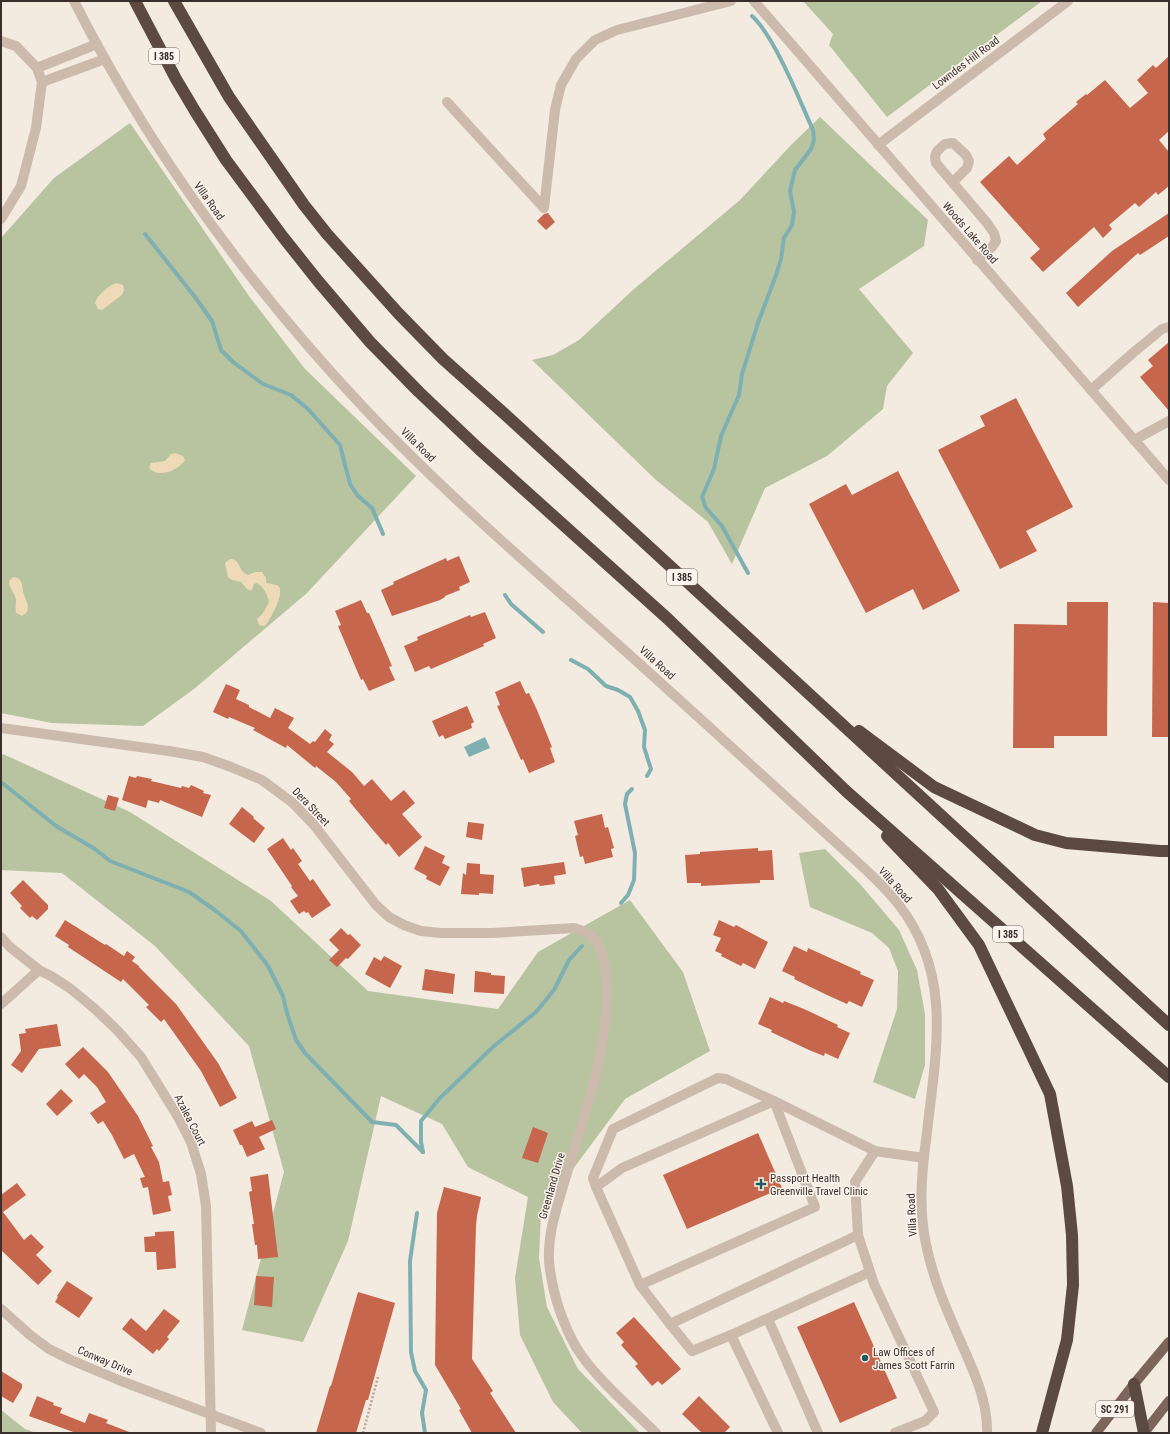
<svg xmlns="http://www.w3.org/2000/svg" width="1170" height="1434" font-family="'Roboto Condensed',sans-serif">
<rect width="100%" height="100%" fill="#f3eae0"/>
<g fill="#b8c3a0">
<polygon points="803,1 1042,1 887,117 829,45 833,34"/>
<polygon points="820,117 928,220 924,246 859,289 913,353 887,386 883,409 827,456 765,488 732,564 708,522 656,480 532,360 553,355 579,340 634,289 740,200 792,144"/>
<polygon points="130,123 249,296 305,369 416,476 307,593 194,689 143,726 52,723 1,713 1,238 54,178"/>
<polygon points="3,754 130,812 271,901 368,991 498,1009 538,952 630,900 683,972 710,1051 625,1099 541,1212 539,1258 547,1307 578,1369 640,1433 582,1433 553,1402 520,1335 515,1278 528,1197 468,1167 442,1124 381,1096 348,1241 303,1342 242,1330 284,1172 249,1046 155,946 62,873 1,870 1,757"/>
<polygon points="825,849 860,884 899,930 917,970 925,1014 925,1065 915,1099 873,1082 897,1009 898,971 889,948 872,933 810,907 799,853"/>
<polygon points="1,1410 25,1429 36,1433 1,1433"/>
</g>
<g fill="#eedab8">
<path d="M117,283l6,2 1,5 -2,5 -20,15 -4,-1 -3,-6c2,-8 14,-18 22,-20z"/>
<path d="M175,453l8,3 2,4c-6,10 -27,19 -36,8l2,-5 14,-2 6,-7z"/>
<path d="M230,559c11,0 7,11 18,16l7,-3h7l4,6v5l11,2c2,2 3,2 3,5 2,8 -10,30 -15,36l-6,-1 -2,-6 6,-6 6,-11c-2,-8 -5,-15 -12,-19l-3,1 -2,6 -1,1 -4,-2 -6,-7 -9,-2 -4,-3 -3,-14z"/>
<path d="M13,577c11,1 8,9 11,17 2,8 9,16 -2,22l-6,-3c-1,-5 0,-8 0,-13 -1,-7 -7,-12 -7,-19z"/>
</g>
<polygon fill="#7fb0b1" points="485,737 490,748 469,757 464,747"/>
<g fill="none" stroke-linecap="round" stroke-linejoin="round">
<g stroke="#7fb0b1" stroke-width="4">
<polyline points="145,234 195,297 212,321 221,350 233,362 263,384 291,395 308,409 340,445 350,484 358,496 372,508 383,534"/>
<path d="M748,573l-26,-47 -16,-18 -4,-11 12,-28 7,-33 18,-41 3,-21 16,-51 18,-48 5,-16 3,-21 8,-13 2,-13 -4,-21 5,-21 16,-21 3,-9 -1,-10c-14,-31 -26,-63 -44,-92 -5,-8 -10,-16 -17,-22"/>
<polyline points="505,595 511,604 543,632"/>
<polyline points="571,660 588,669 606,686 618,690 630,697 638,711 645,730 644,747 651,769 647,776"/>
<polyline points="1,782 56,826 95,849 110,861 189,892 212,908 241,931 268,966 283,996 287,1013 296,1040 305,1053 372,1122 396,1125 423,1152"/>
<polyline points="621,903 628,895 634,880 635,853 625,804 627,794 632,789"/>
<polyline points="423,1152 421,1142 421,1121 440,1098 494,1046 536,1012 554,990 569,960 582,946"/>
<polyline points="417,1213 410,1261 411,1352 415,1371 426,1390 422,1413 425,1433"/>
</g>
</g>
<g fill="#c6664c">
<polygon points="1169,56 1169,131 1159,140 1169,152 1169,186 1158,195 1156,192 1139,207 1135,203 1109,225 1112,229 1103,238 1094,227 1043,272 1030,258 1040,249 980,182 1009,156 1017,165 1046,139 1043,134 1078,104 1076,102 1086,94 1087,95 1105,80 1130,108 1148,93 1137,80 1153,65 1156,68"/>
<polygon points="548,213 555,222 546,230 537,221 544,214"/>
<polygon points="1169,213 1169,236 1140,255 1138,253 1078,307 1066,293 1112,251"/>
<polygon points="1169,342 1169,411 1140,377 1153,366 1148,360"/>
<polygon points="1016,398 1073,507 1026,531 1037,551 1000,569 938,450 985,426 980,416"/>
<polygon points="898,471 960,591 923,610 913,589 866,613 809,504 846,484 852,495"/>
<polygon points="459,556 470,582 459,587 460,590 445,596 445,597 440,600 392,616 381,590 394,584 393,582 446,558 447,561"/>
<polygon points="361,600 367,613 369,613 384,647 392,666 389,667 395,680 369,691 363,679 361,680 338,626 341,625 335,611"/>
<polygon points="1067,602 1108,602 1107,736 1054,736 1054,748 1013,748 1014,624 1067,625"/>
<polygon points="1153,602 1169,603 1169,737 1152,737"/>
<polygon points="485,612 496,638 483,644 484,646 431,669 429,666 415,672 404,646 418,640 417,637 470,615 471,617"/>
<polygon points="520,681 526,694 529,693 537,710 552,747 550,748 555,762 529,773 523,759 521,760 497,706 500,705 495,692"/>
<polygon points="226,684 240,690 236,699 249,705 249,707 270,718 275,708 294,718 288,728 310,744 313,741 315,742 325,729 332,735 329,740 334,744 327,752 352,772 364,786 372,779 391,801 404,790 415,803 402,814 422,837 399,857 388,843 386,845 373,830 349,801 351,799 336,782 316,766 315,768 287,745 286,748 253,730 255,728 229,717 228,719 213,712"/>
<polygon points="467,706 474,722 471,724 472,728 445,739 443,735 439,737 432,721"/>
<polygon points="129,776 136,778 137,776 152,779 151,781 181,788 182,786 189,788 191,785 204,791 203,793 211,795 202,817 160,800 159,803 148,800 146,808 122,800"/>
<polygon points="108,795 119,798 115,811 104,808"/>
<polygon points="242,807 254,817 253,818 265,828 254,843 229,824"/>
<polygon points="602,814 605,828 608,827 614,848 611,849 613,857 585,864 583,856 580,857 575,836 578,835 574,821"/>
<polygon points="468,822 484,824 482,840 466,837"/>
<polygon points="283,838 291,850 293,848 302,861 298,864 310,881 313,879 331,905 312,918 308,912 306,913 304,911 299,914 290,901 298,896 291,887 292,886 267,849"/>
<polygon points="425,846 445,856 442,863 450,867 440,886 426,879 427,876 414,869"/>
<polygon points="758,848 758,851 772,850 774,880 760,880 760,883 738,884 701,886 701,883 687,883 685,855 700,854 700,852"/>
<polygon points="564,862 566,874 554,876 555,884 540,886 539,884 524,887 521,868"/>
<polygon points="467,863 480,864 480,874 494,875 493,894 479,893 479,895 461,894 463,873 466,875"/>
<polygon points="23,880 48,905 48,909 37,920 32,916 30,918 20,908 22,906 10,893"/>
<polygon points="65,920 105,945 106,944 124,956 127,951 135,957 132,961 139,966 139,967 176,1004 218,1063 237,1098 220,1107 201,1071 164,1019 161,1022 146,1007 149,1005 123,979 121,982 68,947 69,945 55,936"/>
<polygon points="719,920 734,927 736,925 768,942 755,969 743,963 741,966 721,956 722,954 715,951 721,938 713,935"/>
<polygon points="341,928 348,935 350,934 361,945 348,959 346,958 337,967 329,960 339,950 329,940"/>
<polygon points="794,946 807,952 808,948 861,972 860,974 874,980 862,1007 849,1001 847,1004 827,995 794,979 795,977 782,971"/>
<polygon points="384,956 402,966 390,988 365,974 374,957 381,961"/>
<polygon points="425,969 455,974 453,994 422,990"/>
<polygon points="475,971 491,973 491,975 505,976 504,994 474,992"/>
<polygon points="770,997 783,1003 784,1001 804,1009 838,1025 837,1027 850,1033 838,1059 825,1053 824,1056 809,1050 771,1032 772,1030 758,1024"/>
<polygon points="57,1024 61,1046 39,1049 22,1073 11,1065 21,1051 19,1034 26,1033 25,1029"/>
<polygon points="83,1047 108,1072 138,1116 153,1146 151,1147 159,1162 163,1182 169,1181 172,1195 168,1196 171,1211 153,1215 148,1187 143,1188 140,1178 145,1177 134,1154 124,1159 112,1135 103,1121 98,1124 90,1113 106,1102 97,1087 84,1074 79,1079 65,1064"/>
<polygon points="61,1089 73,1101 57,1116 46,1104"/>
<polygon points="272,1120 276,1129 259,1137 265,1149 247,1157 242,1145 240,1145 233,1130 252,1121 255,1127"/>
<polygon points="533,1127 548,1133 538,1163 522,1158"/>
<polygon points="758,1133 782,1188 687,1229 663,1175"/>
<polygon points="268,1174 278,1257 258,1259 257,1245 255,1245 252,1224 254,1224 249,1192 252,1191 250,1177"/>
<polygon points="17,1183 26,1195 3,1212 24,1240 31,1234 44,1247 36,1255 52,1271 38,1285 1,1250 1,1195"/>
<polygon points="444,1187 481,1197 477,1216 476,1226 472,1359 493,1391 490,1393 516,1433 472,1433 459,1410 461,1409 435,1365 437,1213"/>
<polygon points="174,1231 176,1268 157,1270 156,1252 145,1252 144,1237 155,1236 155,1232"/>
<polygon points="256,1276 274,1277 272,1307 254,1305"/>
<polygon points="67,1281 93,1298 79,1318 55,1302 58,1297 57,1296"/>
<polygon points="358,1292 395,1303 368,1400 366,1400 356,1433 316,1433 330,1386 331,1386"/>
<polygon points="854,1302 897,1398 840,1423 797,1327"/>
<polygon points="164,1309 180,1321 167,1337 169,1339 159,1351 157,1349 153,1354 122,1329 131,1318 146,1331"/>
<polygon points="634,1317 681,1369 662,1385 658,1381 652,1386 635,1366 638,1364 621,1345 624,1342 616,1333"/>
<polygon points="1,1371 22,1384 22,1388 13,1403 1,1396"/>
<polygon points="37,1396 54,1403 53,1405 62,1408 60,1413 85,1423 89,1413 108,1420 106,1423 129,1432 129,1433 76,1433 29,1416"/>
<polygon points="699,1396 730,1427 724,1433 702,1433 682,1414"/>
</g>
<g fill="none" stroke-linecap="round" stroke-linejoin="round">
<polyline stroke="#b8a496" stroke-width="2.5" stroke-dasharray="2 2" stroke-linecap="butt" points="363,1433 378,1377"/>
<g stroke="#ccbaac" stroke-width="10">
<path d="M74,1c76,150 176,286 291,408 72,76 152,146 230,215 80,71 158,143 237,215 23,21 48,42 67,66 54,70 37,146 28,227 -5,37 -9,75 -1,112 7,36 22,69 37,103 12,27 25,56 24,86"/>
<polyline points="754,1 1169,480"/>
<polyline points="1,41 16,46 37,68 42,82 36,128 21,186 1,219"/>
<polyline points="37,68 97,44"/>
<polyline points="42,82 105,59"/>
<polyline points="447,102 544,208 555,110 561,85 576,59 595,40 617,30 731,1"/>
<polyline points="878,145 1068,1"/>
<path d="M953,182l14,-14 2,-7 -3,-6 -13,-12 -8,1c-7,6 -12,9 -9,19l51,60 7,10 2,8 -4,6 -15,13"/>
<polyline points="1091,390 1134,352 1162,329 1169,327"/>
<polyline points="1134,440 1169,421"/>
<path d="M1,728l168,23 34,6 28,10 31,13 31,23 21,22 62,80 13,12 15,8 17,6 20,2h51l82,-5c7,2 14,4 19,9 10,10 12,26 13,39 5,68 -20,133 -39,197 -9,31 -22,65 -17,97 4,27 13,54 26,77 18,30 55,61 80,86"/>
<polyline points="1,937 10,947 39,970 51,976 71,989 95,1009 117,1030 141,1057 178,1117 191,1142 201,1174 206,1206 211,1433"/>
<polyline points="1,1004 39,970"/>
<polyline points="875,1151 774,1101 622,1168 596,1187 640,1285 670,1324 858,1235 855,1182 875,1151 924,1158"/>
<polyline points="596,1187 593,1178 613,1129 718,1078 726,1079 774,1101 815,1207 640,1285"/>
<polyline points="858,1235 874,1284 934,1412 925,1421 895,1433"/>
<polyline points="1,1309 30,1335 49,1349 71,1360 121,1381 261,1433"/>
<polyline points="768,1319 818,1433"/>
<polyline points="670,1324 692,1351 731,1335 778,1433"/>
<polyline points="731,1335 870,1272"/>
</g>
<g stroke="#7c665c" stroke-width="10">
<polyline points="1096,1433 1134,1384 1169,1342"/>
<polyline points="1144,1433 1169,1401"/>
</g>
<g stroke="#5b4942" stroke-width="12">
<polyline points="135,1 176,79 195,111 226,160 283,237 318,281 370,342 419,392 479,449 668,619 846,791 1169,1077"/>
<polyline points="174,1 229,97 304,205 327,234 399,314 443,359 509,418 1169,1025"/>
<polyline points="859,731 934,787 1035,835 1066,843 1160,851 1169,851"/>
<polyline points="887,836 938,889 979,945 1050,1094 1067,1186 1072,1235 1073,1285 1067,1340 1042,1433"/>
<polyline points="1134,1384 1144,1433"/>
</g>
</g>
<g fill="#205a5c" stroke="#fbf4ed" stroke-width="1.5">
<path d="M759 1178h4v4h4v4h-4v4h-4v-4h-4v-4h4z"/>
<circle cx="865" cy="1358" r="4"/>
</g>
<g text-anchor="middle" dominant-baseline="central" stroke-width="3" stroke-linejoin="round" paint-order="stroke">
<g fill="#fbf4ed" stroke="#746a65" stroke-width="1">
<rect x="149" y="48" width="30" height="16" rx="3"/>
<rect x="667" y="569" width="30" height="16" rx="3"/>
<rect x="993" y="926" width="30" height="16" rx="3"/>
<rect x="1096" y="1401" width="38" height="16" rx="3"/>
</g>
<g font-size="10" font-weight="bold" fill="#3a2f2b">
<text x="164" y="56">I 385</text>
<text x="682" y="577">I 385</text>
<text x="1008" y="934">I 385</text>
<text x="1115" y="1409">SC 291</text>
</g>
<g font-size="11" fill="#3a2f2b" stroke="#fbf4ed">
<text transform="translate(966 63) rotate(-37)">Lowndes Hill Road</text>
<text transform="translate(209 201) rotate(55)">Villa Road</text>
<text transform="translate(970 233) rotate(49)">Woods Lake Road</text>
<text transform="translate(418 445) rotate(44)">Villa Road</text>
<text transform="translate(657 663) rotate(42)">Villa Road</text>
<text transform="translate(311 807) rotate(46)">Dera Street</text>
<text transform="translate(895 885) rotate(48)">Villa Road</text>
<text transform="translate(190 1120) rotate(63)">Azalea Court</text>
<text transform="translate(552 1186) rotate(-74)">Greenland Drive</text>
<text transform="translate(912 1215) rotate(-93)">Villa Road</text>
<text transform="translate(105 1361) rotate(23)">Conway Drive</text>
</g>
<g font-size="11" fill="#3a2f2b" stroke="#fbf4ed" text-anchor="start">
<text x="770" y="1178">Passport Health<tspan x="770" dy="13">Greenville Travel Clinic</tspan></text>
<text x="873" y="1352">Law Offices of<tspan x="873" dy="13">James Scott Farrin</tspan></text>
</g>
</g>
<rect width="1170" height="1434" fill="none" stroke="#3a2f2b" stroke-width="4"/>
</svg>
